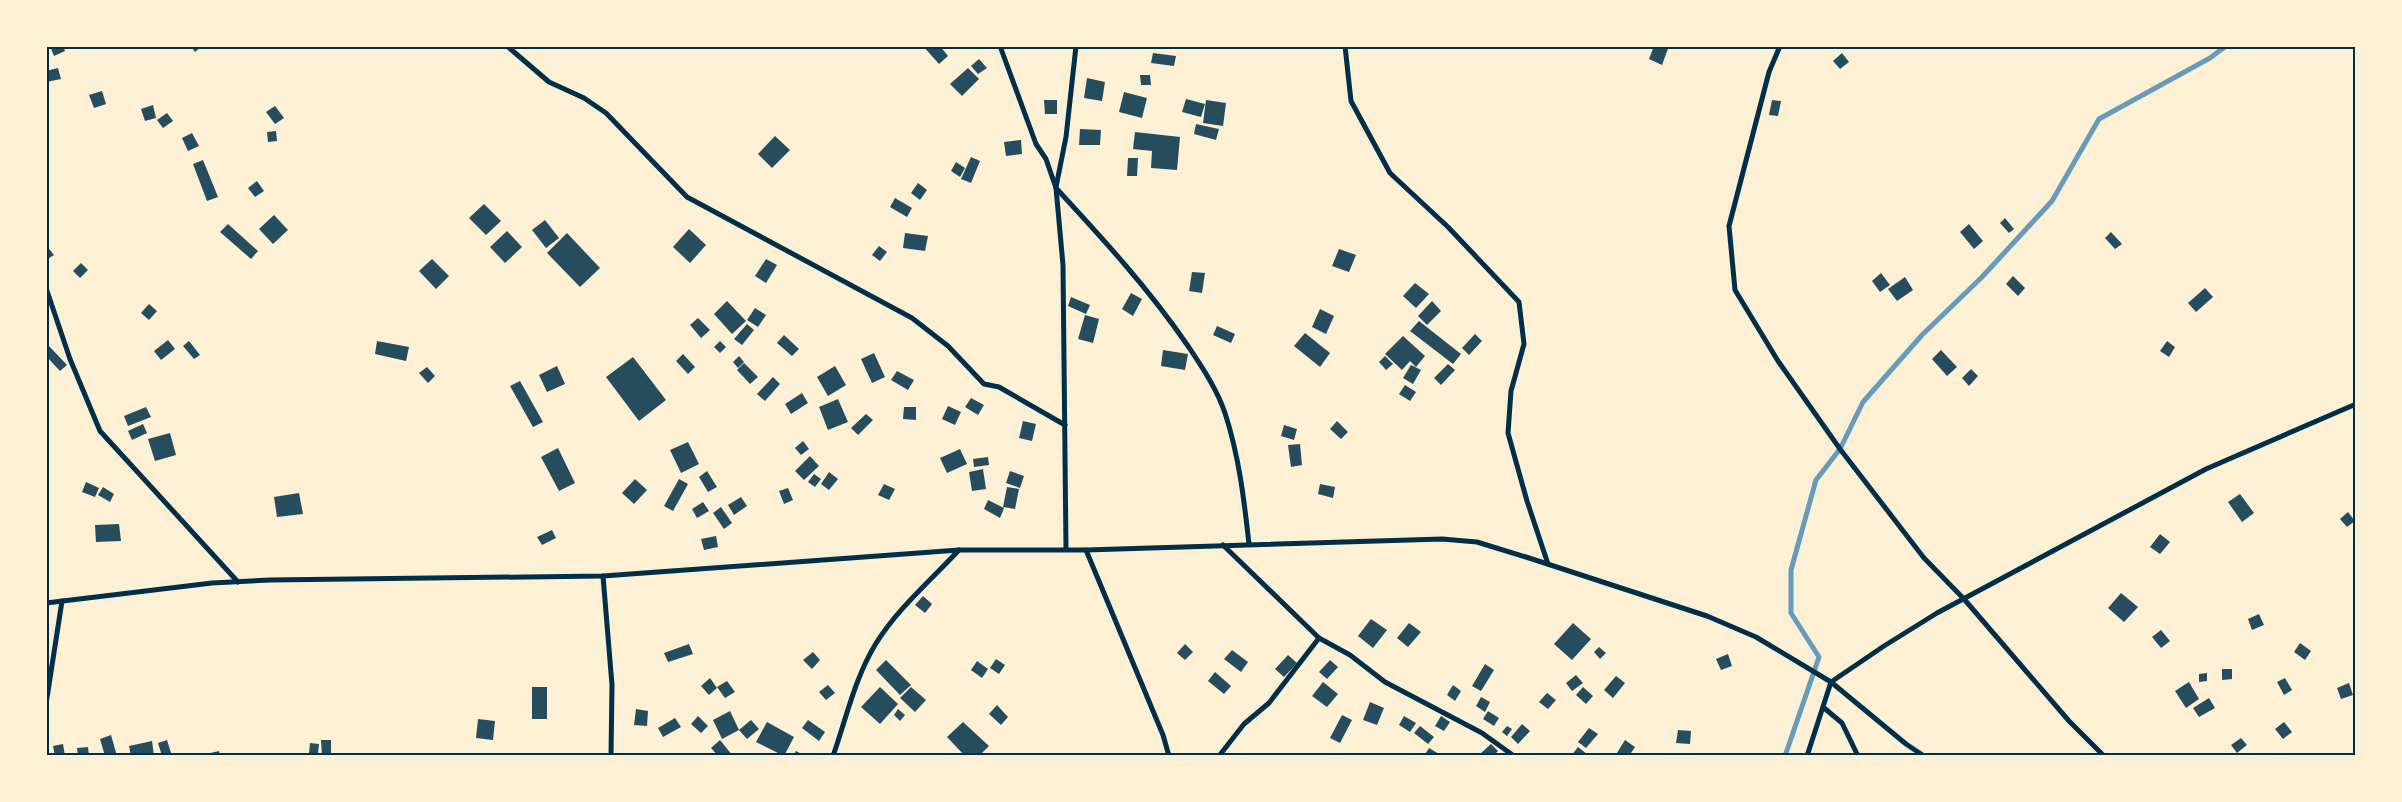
<svg xmlns="http://www.w3.org/2000/svg" width="2402" height="802" font-family="'Fira Sans',sans-serif">
<rect width="100%" height="100%" fill="#fdf0d5"/>
<g fill="none" stroke-linecap="round" stroke-linejoin="round">
<polyline stroke="#669bbc" stroke-width="5" points="1785,756 1819,657 1791,613 1791,570 1816,480 1840,449 1863,402 1922,335 1982,277 2052,201 2099,119 2210,58 2226,46"/>
</g>
<g fill="#264d5e">
<polygon points="50,46 63,46 65,51 54,56"/>
<polygon points="191,46 202,46 195,52"/>
<polygon points="923,46 940,46 948,56 939,64"/>
<polygon points="1654,46 1669,46 1662,65 1649,59"/>
<polygon points="1153,53 1176,56 1174,66 1151,63"/>
<polygon points="1842,53 1849,62 1840,69 1833,61"/>
<polygon points="979,59 987,68 978,74 971,66"/>
<polygon points="58,68 61,79 46,82 46,71"/>
<polygon points="968,68 979,79 962,96 950,84"/>
<polygon points="1140,75 1150,75 1151,85 1141,85"/>
<polygon points="1087,78 1105,82 1102,101 1084,98"/>
<polygon points="102,91 106,104 94,108 89,95"/>
<polygon points="1124,92 1147,98 1142,118 1119,112"/>
<polygon points="1186,99 1205,104 1201,117 1182,112"/>
<polygon points="1044,100 1057,100 1057,114 1045,114"/>
<polygon points="1206,100 1226,103 1223,126 1203,123"/>
<polygon points="1772,100 1781,101 1778,116 1769,115"/>
<polygon points="153,105 156,118 145,121 141,109"/>
<polygon points="275,106 284,118 275,124 266,112"/>
<polygon points="167,113 173,121 163,128 157,120"/>
<polygon points="1196,124 1219,129 1216,140 1194,134"/>
<polygon points="1080,129 1101,130 1100,145 1079,145"/>
<polygon points="276,131 277,141 268,142 267,132"/>
<polygon points="1135,132 1180,137 1177,170 1151,168 1152,151 1133,149"/>
<polygon points="192,133 199,146 188,151 182,138"/>
<polygon points="775,136 790,150 772,168 758,154"/>
<polygon points="1021,140 1022,154 1006,156 1004,142"/>
<polygon points="971,157 980,161 971,183 961,179"/>
<polygon points="1128,158 1138,158 1137,176 1127,176"/>
<polygon points="203,160 218,197 207,201 193,164"/>
<polygon points="956,162 965,168 960,177 951,171"/>
<polygon points="257,181 264,191 255,197 248,188"/>
<polygon points="918,183 927,190 920,200 911,193"/>
<polygon points="895,198 912,208 907,217 890,207"/>
<polygon points="484,204 501,221 486,235 469,218"/>
<polygon points="274,215 288,230 273,244 259,229"/>
<polygon points="2005,218 2014,229 2009,233 2000,223"/>
<polygon points="545,220 559,238 546,248 532,230"/>
<polygon points="228,224 258,251 251,259 220,232"/>
<polygon points="1969,224 1983,241 1974,249 1960,232"/>
<polygon points="689,229 706,245 690,263 673,247"/>
<polygon points="507,231 522,247 505,263 490,247"/>
<polygon points="2111,232 2122,244 2115,249 2105,238"/>
<polygon points="567,233 600,268 580,287 547,253"/>
<polygon points="905,233 928,236 925,251 903,248"/>
<polygon points="46,245 54,255 46,260"/>
<polygon points="879,246 887,252 880,261 872,255"/>
<polygon points="1339,249 1356,255 1349,272 1332,266"/>
<polygon points="432,259 449,276 436,289 419,271"/>
<polygon points="766,259 777,265 766,283 755,276"/>
<polygon points="81,263 88,270 80,278 73,271"/>
<polygon points="1192,272 1205,273 1202,293 1189,291"/>
<polygon points="1881,273 1890,285 1880,292 1872,281"/>
<polygon points="2013,276 2025,288 2018,296 2006,284"/>
<polygon points="1905,277 1913,290 1897,301 1888,289"/>
<polygon points="1415,283 1429,294 1416,308 1403,296"/>
<polygon points="2205,288 2213,297 2196,312 2188,303"/>
<polygon points="1131,293 1142,299 1133,316 1122,309"/>
<polygon points="1071,297 1090,305 1086,314 1068,306"/>
<polygon points="727,301 746,321 732,334 714,314"/>
<polygon points="1432,301 1441,311 1427,325 1418,316"/>
<polygon points="149,304 157,311 149,320 141,313"/>
<polygon points="755,308 766,315 758,327 747,320"/>
<polygon points="1320,309 1334,316 1326,334 1312,327"/>
<polygon points="1085,315 1099,319 1093,343 1078,339"/>
<polygon points="698,318 710,330 701,338 690,325"/>
<polygon points="1419,321 1461,354 1453,364 1410,331"/>
<polygon points="747,324 754,330 742,345 734,339"/>
<polygon points="1217,326 1235,334 1231,343 1213,335"/>
<polygon points="1305,333 1330,353 1320,367 1294,346"/>
<polygon points="1475,334 1482,341 1469,355 1462,348"/>
<polygon points="784,335 799,349 792,356 777,343"/>
<polygon points="1403,336 1425,356 1416,367 1410,361 1402,370 1385,354"/>
<polygon points="168,340 175,349 161,360 154,351"/>
<polygon points="189,341 200,355 194,359 183,346"/>
<polygon points="377,341 409,347 406,361 375,354"/>
<polygon points="720,341 726,347 720,353 714,347"/>
<polygon points="2167,341 2175,347 2169,357 2160,351"/>
<polygon points="49,346 67,365 60,371 46,356 46,348"/>
<polygon points="1163,350 1188,354 1185,370 1161,366"/>
<polygon points="1941,350 1957,367 1947,376 1932,359"/>
<polygon points="874,353 885,377 872,383 861,359"/>
<polygon points="683,354 695,367 688,374 676,361"/>
<polygon points="739,356 744,362 738,368 733,362"/>
<polygon points="1385,356 1393,364 1386,370 1379,362"/>
<polygon points="633,357 666,400 639,421 606,377"/>
<polygon points="744,363 758,377 750,384 737,370"/>
<polygon points="1448,364 1455,370 1441,385 1434,378"/>
<polygon points="1411,365 1421,370 1413,384 1403,378"/>
<polygon points="557,366 565,384 547,392 539,375"/>
<polygon points="835,366 846,385 828,396 817,377"/>
<polygon points="427,367 435,376 428,383 419,373"/>
<polygon points="1971,369 1978,376 1969,386 1962,378"/>
<polygon points="897,371 914,380 908,390 891,380"/>
<polygon points="773,377 780,384 765,401 757,394"/>
<polygon points="520,381 543,422 533,427 510,386"/>
<polygon points="1405,385 1416,392 1410,401 1399,394"/>
<polygon points="802,393 808,403 791,414 785,404"/>
<polygon points="971,398 984,405 978,415 965,407"/>
<polygon points="838,399 848,422 828,430 819,407"/>
<polygon points="948,406 961,412 955,425 942,419"/>
<polygon points="146,407 151,417 128,426 124,416"/>
<polygon points="904,407 916,407 916,420 903,419"/>
<polygon points="866,414 873,420 858,435 851,428"/>
<polygon points="1023,421 1036,424 1032,441 1019,438"/>
<polygon points="1337,421 1348,432 1341,439 1330,429"/>
<polygon points="143,424 147,433 132,440 128,431"/>
<polygon points="1284,425 1297,429 1294,440 1281,436"/>
<polygon points="170,433 176,455 155,461 148,439"/>
<polygon points="803,441 809,449 801,455 795,448"/>
<polygon points="688,442 699,464 681,473 670,450"/>
<polygon points="1300,444 1302,465 1291,467 1288,445"/>
<polygon points="558,448 575,483 559,491 541,457"/>
<polygon points="960,449 967,464 947,473 940,458"/>
<polygon points="810,456 819,466 804,480 795,471"/>
<polygon points="988,457 989,465 974,467 973,459"/>
<polygon points="983,469 986,489 972,491 969,472"/>
<polygon points="707,471 717,487 708,492 699,477"/>
<polygon points="1010,471 1024,476 1020,488 1006,483"/>
<polygon points="829,472 838,479 829,490 821,484"/>
<polygon points="814,474 821,479 815,487 808,482"/>
<polygon points="635,479 647,490 634,504 622,493"/>
<polygon points="679,479 688,484 673,511 664,506"/>
<polygon points="86,482 99,488 95,497 82,492"/>
<polygon points="884,484 895,489 889,500 878,495"/>
<polygon points="1320,484 1335,487 1333,498 1318,494"/>
<polygon points="103,487 114,494 110,502 98,495"/>
<polygon points="1007,487 1019,489 1015,509 1003,507"/>
<polygon points="788,488 793,500 784,504 779,491"/>
<polygon points="299,493 303,514 277,517 274,497"/>
<polygon points="2240,494 2254,513 2242,522 2228,502"/>
<polygon points="741,497 747,506 734,515 728,505"/>
<polygon points="988,500 1004,508 1000,518 984,509"/>
<polygon points="703,502 709,511 697,518 692,509"/>
<polygon points="721,507 732,523 724,529 713,513"/>
<polygon points="2348,512 2355,521 2347,527 2340,519"/>
<polygon points="119,524 121,541 96,542 95,525"/>
<polygon points="552,530 556,538 542,545 537,537"/>
<polygon points="2160,534 2170,542 2160,554 2150,547"/>
<polygon points="716,536 718,547 704,550 701,539"/>
<polygon points="2121,593 2138,607 2124,622 2108,608"/>
<polygon points="923,596 932,604 925,613 915,605"/>
<polygon points="2259,614 2264,625 2252,630 2248,619"/>
<polygon points="1371,619 1387,630 1373,648 1358,636"/>
<polygon points="1409,623 1421,632 1408,647 1397,638"/>
<polygon points="1573,623 1591,639 1572,660 1554,644"/>
<polygon points="2161,630 2170,641 2161,648 2152,637"/>
<polygon points="2300,643 2311,651 2305,660 2294,652"/>
<polygon points="689,644 693,654 668,662 664,653"/>
<polygon points="1185,644 1193,652 1185,660 1177,653"/>
<polygon points="1599,647 1606,653 1600,659 1594,652"/>
<polygon points="1232,650 1248,662 1241,672 1224,659"/>
<polygon points="813,652 820,660 812,669 803,660"/>
<polygon points="1728,654 1732,666 1721,670 1716,659"/>
<polygon points="1288,655 1297,663 1284,677 1275,669"/>
<polygon points="996,659 1005,665 999,674 990,668"/>
<polygon points="886,660 911,685 900,695 876,670"/>
<polygon points="1330,660 1338,667 1327,679 1319,672"/>
<polygon points="977,661 988,669 982,678 971,670"/>
<polygon points="1485,664 1494,670 1481,691 1472,686"/>
<polygon points="2222,669 2232,669 2232,679 2222,680"/>
<polygon points="1215,672 1231,686 1224,694 1208,681"/>
<polygon points="2207,673 2207,681 2199,682 2199,674"/>
<polygon points="1576,675 1583,683 1572,691 1566,683"/>
<polygon points="1616,676 1625,683 1613,698 1604,690"/>
<polygon points="710,678 717,688 709,695 701,686"/>
<polygon points="2285,678 2292,690 2284,695 2277,682"/>
<polygon points="727,681 735,692 725,698 717,687"/>
<polygon points="1323,682 1338,694 1327,707 1312,696"/>
<polygon points="2189,682 2199,699 2186,708 2175,691"/>
<polygon points="2349,683 2353,695 2341,699 2337,688"/>
<polygon points="828,685 835,693 826,700 819,692"/>
<polygon points="1453,685 1461,691 1455,701 1447,695"/>
<rect x="532" y="687" width="15" height="32"/>
<polygon points="880,687 898,704 880,724 861,707"/>
<polygon points="911,687 926,700 915,712 900,698"/>
<polygon points="1583,687 1593,696 1586,704 1576,695"/>
<polygon points="1547,693 1556,700 1548,709 1539,702"/>
<polygon points="1481,697 1490,702 1485,712 1476,706"/>
<polygon points="2209,698 2215,708 2199,717 2193,708"/>
<polygon points="1370,702 1384,708 1377,725 1363,720"/>
<polygon points="997,705 1008,717 1001,725 989,714"/>
<polygon points="636,709 648,711 647,726 634,725"/>
<polygon points="898,709 905,715 900,721 894,715"/>
<polygon points="730,711 739,730 722,739 713,720"/>
<polygon points="1488,711 1499,718 1494,726 1483,719"/>
<polygon points="1342,715 1352,720 1340,743 1330,738"/>
<polygon points="698,716 708,726 701,733 691,724"/>
<polygon points="1404,716 1416,723 1410,732 1399,725"/>
<polygon points="1441,716 1450,722 1444,731 1435,726"/>
<polygon points="675,718 681,727 663,737 658,728"/>
<polygon points="478,719 495,721 493,740 476,738"/>
<polygon points="751,720 759,729 747,739 739,730"/>
<polygon points="808,720 825,732 819,741 802,728"/>
<polygon points="767,722 794,737 784,756 756,742"/>
<polygon points="963,722 989,746 979,756 965,756 947,737"/>
<polygon points="2284,722 2292,732 2283,739 2275,729"/>
<polygon points="1522,724 1530,731 1518,744 1511,737"/>
<polygon points="1420,726 1434,737 1428,744 1414,733"/>
<polygon points="1507,726 1512,729 1507,736 1502,732"/>
<polygon points="1589,728 1598,734 1586,748 1578,742"/>
<polygon points="1678,730 1691,731 1690,744 1676,743"/>
<polygon points="111,735 117,756 105,756 100,739"/>
<polygon points="2241,738 2247,745 2237,753 2231,745"/>
<polygon points="167,740 172,756 162,756 158,743"/>
<polygon points="321,740 331,740 331,756 322,756"/>
<polygon points="720,740 733,756 718,756 711,748"/>
<polygon points="1625,740 1635,747 1629,756 1615,756"/>
<polygon points="152,741 154,756 131,756 129,746"/>
<polygon points="310,743 319,744 318,754 309,753"/>
<polygon points="63,744 65,756 55,756 53,746"/>
<polygon points="1491,744 1498,751 1493,756 1481,756 1480,754"/>
<polygon points="88,747 89,756 78,756 77,748"/>
<polygon points="1578,747 1587,754 1585,756 1571,756"/>
<polygon points="1429,748 1439,754 1439,756 1424,756"/>
<polygon points="219,751 220,756 202,756 202,755"/>
<polygon points="796,751 805,756 793,756"/>
</g>
<g fill="none" stroke-linecap="round" stroke-linejoin="round">
<g stroke="#003049" stroke-width="5">
<polyline points="507,46 549,82 584,98 606,113 687,197 912,318 948,346 984,384 999,387 1065,425"/>
<polyline points="1000,46 1036,144 1046,159 1056,188 1063,265 1066,549"/>
<polyline points="1345,46 1351,101 1390,173 1448,227 1519,302 1524,344 1511,391 1508,433 1527,501 1548,564"/>
<polyline points="1780,46 1769,72 1729,226 1735,290 1778,361 1840,449 1924,558 1964,599 2069,721 2104,756"/>
<polyline points="1056,187 1066,137 1076,46"/>
<path d="M1056,188c47,51 93,101 132,158 14,21 29,43 37,67 14,43 19,86 24,131"/>
<polyline points="46,288 70,359 100,431 238,582"/>
<polyline points="1223,545 1319,638 1350,655 1385,682 1482,733 1514,756"/>
<polyline points="1086,550 1163,735 1169,756"/>
<polyline points="603,576 612,685 611,756"/>
<polyline points="46,603 212,583 270,580 603,576 959,550 1086,550 1442,539 1477,542 1526,557 1707,616 1756,637 1831,682 1906,744 1924,756"/>
<polyline points="46,704 62,601"/>
<polyline points="1823,707 1842,723 1858,756"/>
<path d="M833,756c13,-37 22,-78 42,-111 22,-36 56,-65 84,-95"/>
<polyline points="1219,756 1244,724 1269,703 1319,638"/>
<polyline points="1807,756 1831,682 1884,646 1937,613 2206,469 2356,404"/>
</g>
</g>
<rect width="2402" height="802" fill="none" stroke="#fdf0d5" stroke-width="95"/>
<rect x="48" y="48" width="2306" height="706" fill="none" stroke="#003049" stroke-width="2"/>
</svg>
